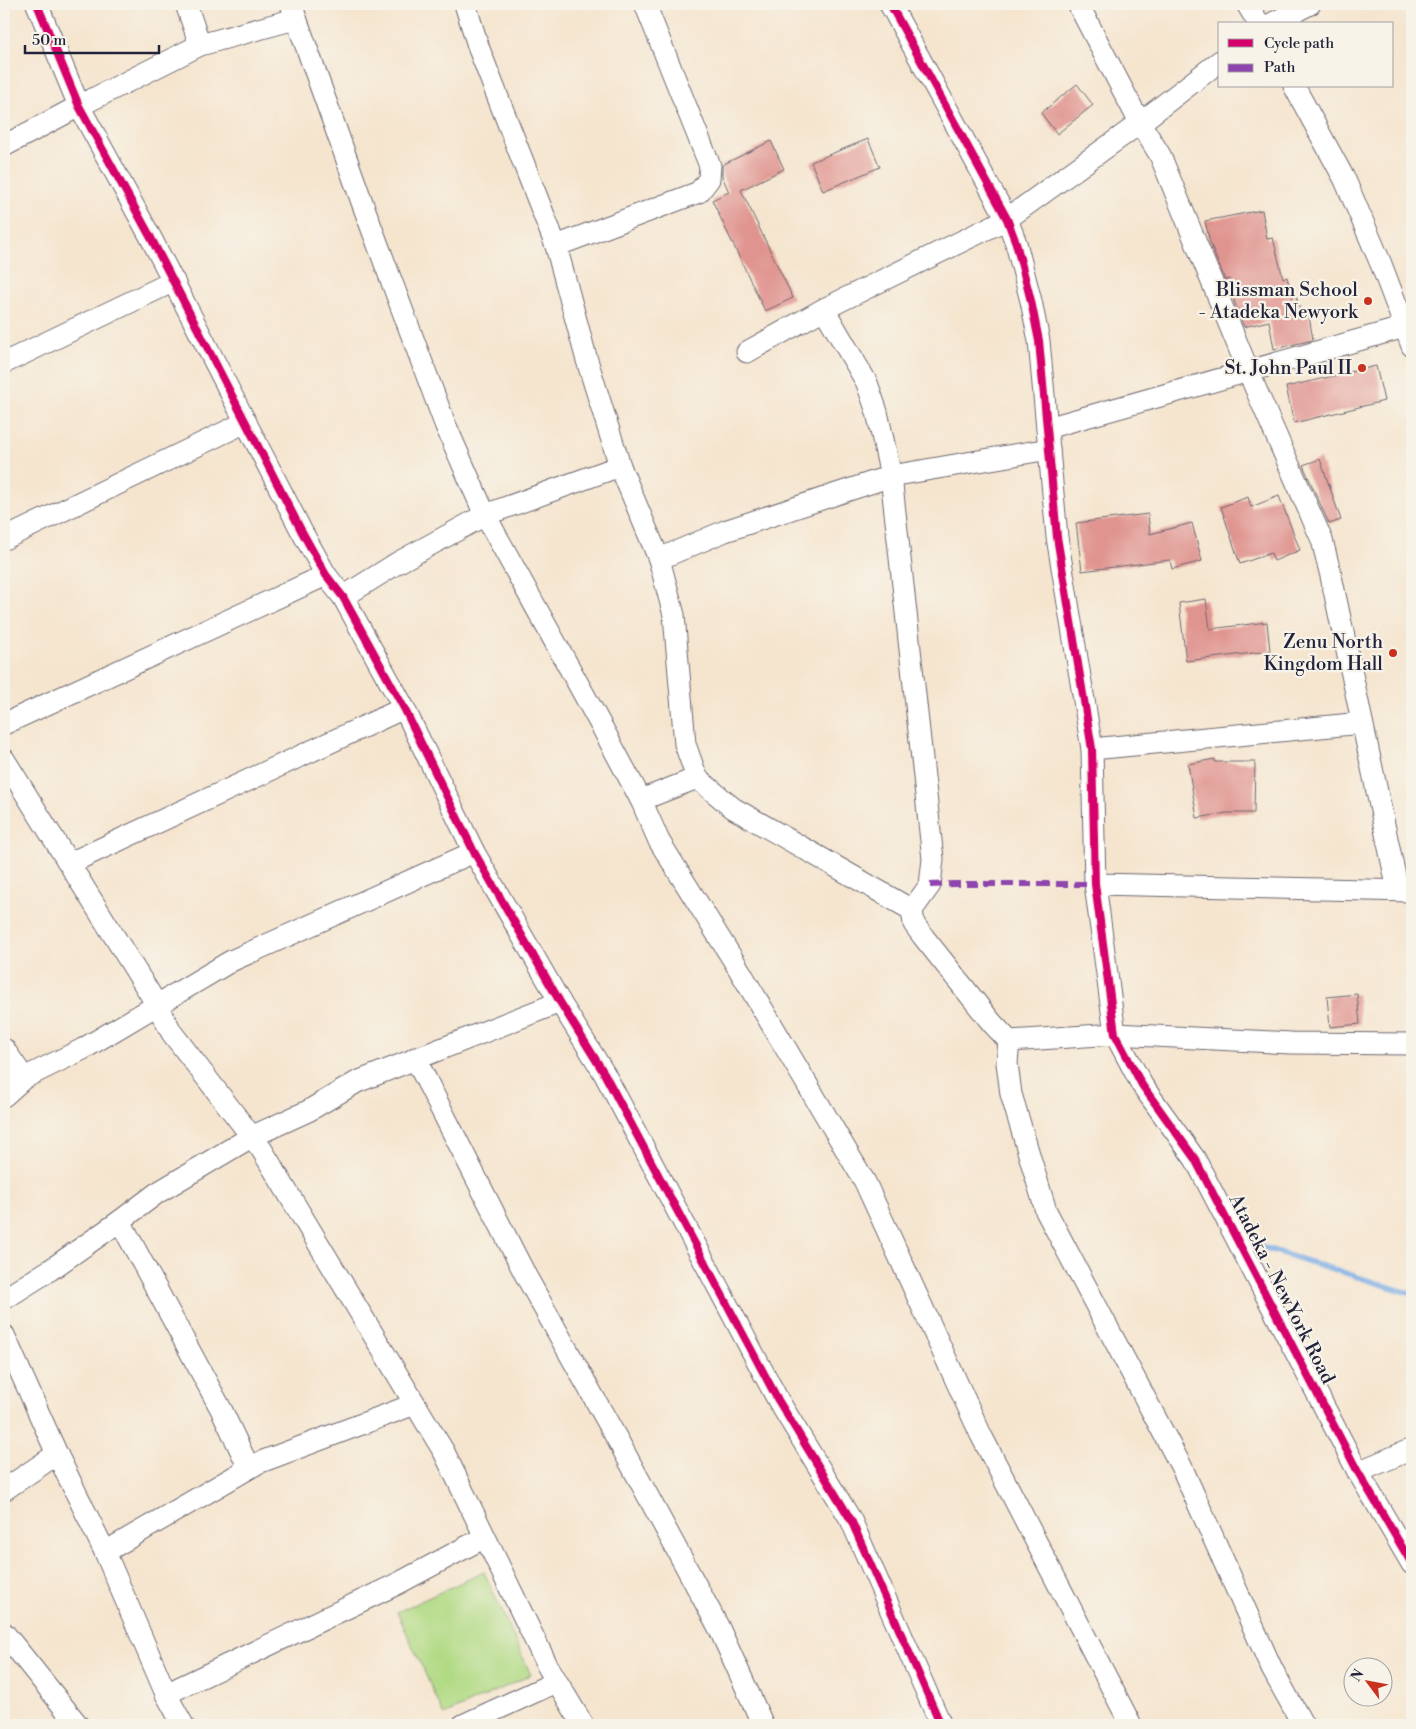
<svg xmlns="http://www.w3.org/2000/svg" width="1416" height="1729" font-family="'Libre Bodoni',serif">
<rect width="100%" height="100%" fill="#f7f3e8"/>
<filter id="ink" filterUnits="userSpaceOnUse"><feTurbulence type="fractalNoise" baseFrequency=".02" numOctaves="2"/><feDisplacementMap in="SourceGraphic" scale="10" xChannelSelector="R" yChannelSelector="G"/><feConvolveMatrix kernelMatrix="1 2 1 2 8 2 1 2 1" color-interpolation-filters="sRGB"/></filter>
<filter id="wash" filterUnits="userSpaceOnUse"><feTurbulence type="fractalNoise" baseFrequency=".0096" numOctaves="4" result="noise"/><feDisplacementMap in="SourceGraphic" scale="20" xChannelSelector="R" yChannelSelector="G"/><feGaussianBlur stdDeviation="1.12" result="paint"/><feColorMatrix in="noise" values="0 0 0 0 0 0 0 0 0 0 0 0 0 0 0 0 0 1.4 0 .05"/><feComposite in="paint" operator="in"/></filter>
<g filter="url(#wash)">
<rect width="100%" height="100%" fill="#f5e5cf"/>
<polygon fill="#b1da84" stroke="#6a7e60" points="484,1572 531,1675 444,1715 397,1612"/>
<g fill="none" stroke-linecap="round" stroke-linejoin="round">
<polyline stroke="#78aae4" stroke-width="5.5" points="1256,1245 1412,1294"/>
</g>
<g id="blocks">
<g fill="#e09490">
<polygon points="1077,84 1093,105 1057,134 1041,113"/>
<polygon points="868,139 880,167 823,191 811,162"/>
<polygon points="771,141 784,169 741,190 793,298 765,311 712,200 729,192 722,176 722,165"/>
<polygon points="1262,210 1267,239 1273,238 1283,278 1287,277 1292,297 1296,296 1302,317 1309,316 1313,340 1274,349 1269,321 1244,327 1235,304 1229,279 1225,280 1210,243 1205,221"/>
<polygon points="1376,366 1384,401 1294,423 1286,387"/>
<polygon points="1320,459 1341,520 1329,524 1303,465"/>
<polygon points="1279,496 1300,550 1274,561 1271,553 1240,564 1221,507 1248,497 1251,507"/>
<polygon points="1148,514 1150,534 1192,523 1202,561 1172,569 1170,560 1082,571 1076,523"/>
<polygon points="1206,599 1210,629 1267,622 1270,651 1186,661 1179,603"/>
<polygon points="1215,759 1215,762 1255,762 1254,813 1227,813 1197,818 1188,764"/>
<polygon points="1357,994 1360,1024 1330,1027 1327,997"/>
</g>
</g>
</g>
<g filter="url(#ink)">
<use href="#blocks" fill-opacity="0" stroke="#6c666f" stroke-width="1"/>
<g fill="none" stroke-linecap="round" stroke-linejoin="round">
<g stroke="#6c666f" stroke-width="23">
<g id="street">
<polyline points="37,4 79,106 151,238 301,530 326,575 343,597 404,708 474,852 560,1002 604,1073 778,1400 851,1520 941,1725"/>
<polyline points="186,4 200,45"/>
<polyline points="291,4 363,205 445,424 485,515 603,729 641,800 659,841 737,966 865,1182 981,1435 1131,1725"/>
<polyline points="465,4 479,49 556,246 586,357 620,466 659,559 674,615 685,744 697,778"/>
<polyline points="890,4 1007,219 1016,243 1031,301 1039,341 1057,537 1092,749 1095,884 1115,1034 1142,1085 1195,1159 1358,1472 1412,1564"/>
<polyline points="1078,4 1140,123 1160,155 1257,392 1322,540 1331,576 1398,890"/>
<polyline points="1247,4 1259,24"/>
<polyline points="1271,24 1310,4"/>
<polyline points="1294,86 1345,180 1381,264 1412,346"/>
<polyline points="4,146 79,106 200,45 295,19"/>
<polyline points="556,246 699,192 709,179 710,166 645,4"/>
<polyline points="824,309 867,383 877,412 891,476 933,859 930,885 912,910"/>
<polyline points="747,352 824,309 1007,219 1140,123 1220,61"/>
<polyline points="4,363 174,281"/>
<polyline points="1047,428 1412,325"/>
<polyline points="4,539 246,422"/>
<polyline points="659,559 725,531 891,476 1049,449"/>
<polyline points="343,597 399,562 485,515 620,466"/>
<polyline points="4,724 326,575"/>
<polyline points="1092,749 1362,723"/>
<polyline points="4,759 157,1005 172,1033 262,1150 444,1452 547,1665 583,1725"/>
<polyline points="641,800 697,778 733,808 912,910 914,924 922,935 992,1023 1009,1041 1115,1034 1291,1043 1412,1044"/>
<polyline points="70,863 404,708"/>
<polyline points="1095,884 1412,891"/>
<polyline points="1009,1041 1007,1063 1011,1094 1046,1211 1182,1468 1272,1669 1303,1725"/>
<polyline points="4,1049 24,1078"/>
<polyline points="415,1058 526,1276 621,1446 719,1628 763,1725"/>
<polyline points="4,1096 24,1078 83,1049 231,961 474,852"/>
<polyline points="120,1221 222,1411 249,1468"/>
<polyline points="4,1299 50,1270 120,1221 157,1193 251,1137 308,1111 357,1082 560,1002"/>
<polyline points="4,1335 57,1454 105,1552 166,1694 183,1725"/>
<polyline points="1358,1472 1412,1449"/>
<polyline points="4,1490 57,1454"/>
<polyline points="105,1552 258,1463 415,1404"/>
<polyline points="4,1633 78,1725"/>
<polyline points="166,1694 397,1584 485,1537"/>
<polyline points="463,1725 556,1682"/>
</g>
</g>
<use href="#street" stroke="#fff" stroke-width="21"/>
<polyline stroke="#8e44ad" stroke-width="6" stroke-dasharray="12 6" stroke-linecap="butt" points="930,885 954,884 1095,884"/>
<g stroke="#f7f3e8" stroke-width="11">
<g id="cycleway">
<polyline points="37,4 79,106 151,238 301,530 326,575 343,597 404,708 474,852 560,1002 604,1073 778,1400 851,1520 941,1725"/>
<polyline points="890,4 1007,219 1016,243 1031,301 1039,341 1057,537 1092,749 1095,884 1115,1034 1142,1085 1195,1159 1358,1472 1412,1564"/>
</g>
</g>
<use href="#cycleway" stroke="#d6006c" stroke-width="8"/>
</g>
</g>
<g fill="#c8321e" stroke="#f7f3e8" stroke-width="2">
<circle cx="1368" cy="301" r="5"/>
<circle cx="1362" cy="368" r="5"/>
<circle cx="1393" cy="653" r="5"/>
</g>
<g text-anchor="middle" dominant-baseline="central" stroke-width="4.5" stroke-linejoin="round" paint-order="stroke">
<g font-size="19" fill="#22223b" stroke="#f7f3e8" text-anchor="end">
<text x="1358" y="290">Blissman School<tspan x="1358" dy="22">- Atadeka Newyork</tspan></text>
<text x="1352" y="368">St. John Paul II</text>
<text x="1383" y="642">Zenu North<tspan x="1383" dy="22">Kingdom Hall</tspan></text>
</g>
<g font-size="19" fill="#22223b" stroke="#f7f3e8">
<text transform="translate(1282 1289) rotate(63)">Atadeka - NewYork Road</text>
</g>
</g>
<rect width="1416" height="1729" fill="none" stroke="#f7f3e8" stroke-width="20"/>
<rect x="1218" y="22" width="175" height="65" fill="#f7f3e8" stroke="#a29fa3"/>
<rect x="1228" y="39" width="25" height="8" fill="#d6006c" stroke="#a29fa3"/>
<text x="1264" y="48" font-size="15" fill="#22223b">Cycle path</text>
<rect x="1228" y="64" width="25" height="8" fill="#8e44ad" stroke="#a29fa3"/>
<text x="1264" y="72" font-size="15" fill="#22223b">Path</text>
<g transform="translate(1368 1682) rotate(302)"><circle r="24" fill="#f7f3e8" stroke="#a29fa3"/>
<path d="M0-4L9 19L0 12L-9 19Z" fill="#c8321e"/>
<text y="-8" font-size="14" font-weight="bold" text-anchor="middle" fill="#22223b">N</text>
</g>
<path d="M25 45v8h134v-8" fill="none" stroke="#22223b" stroke-width="2.5"/>
<text x="32" y="45" font-size="15" fill="#22223b" stroke="#f7f3e8" stroke-width="4" paint-order="stroke">50 m</text>
</svg>
